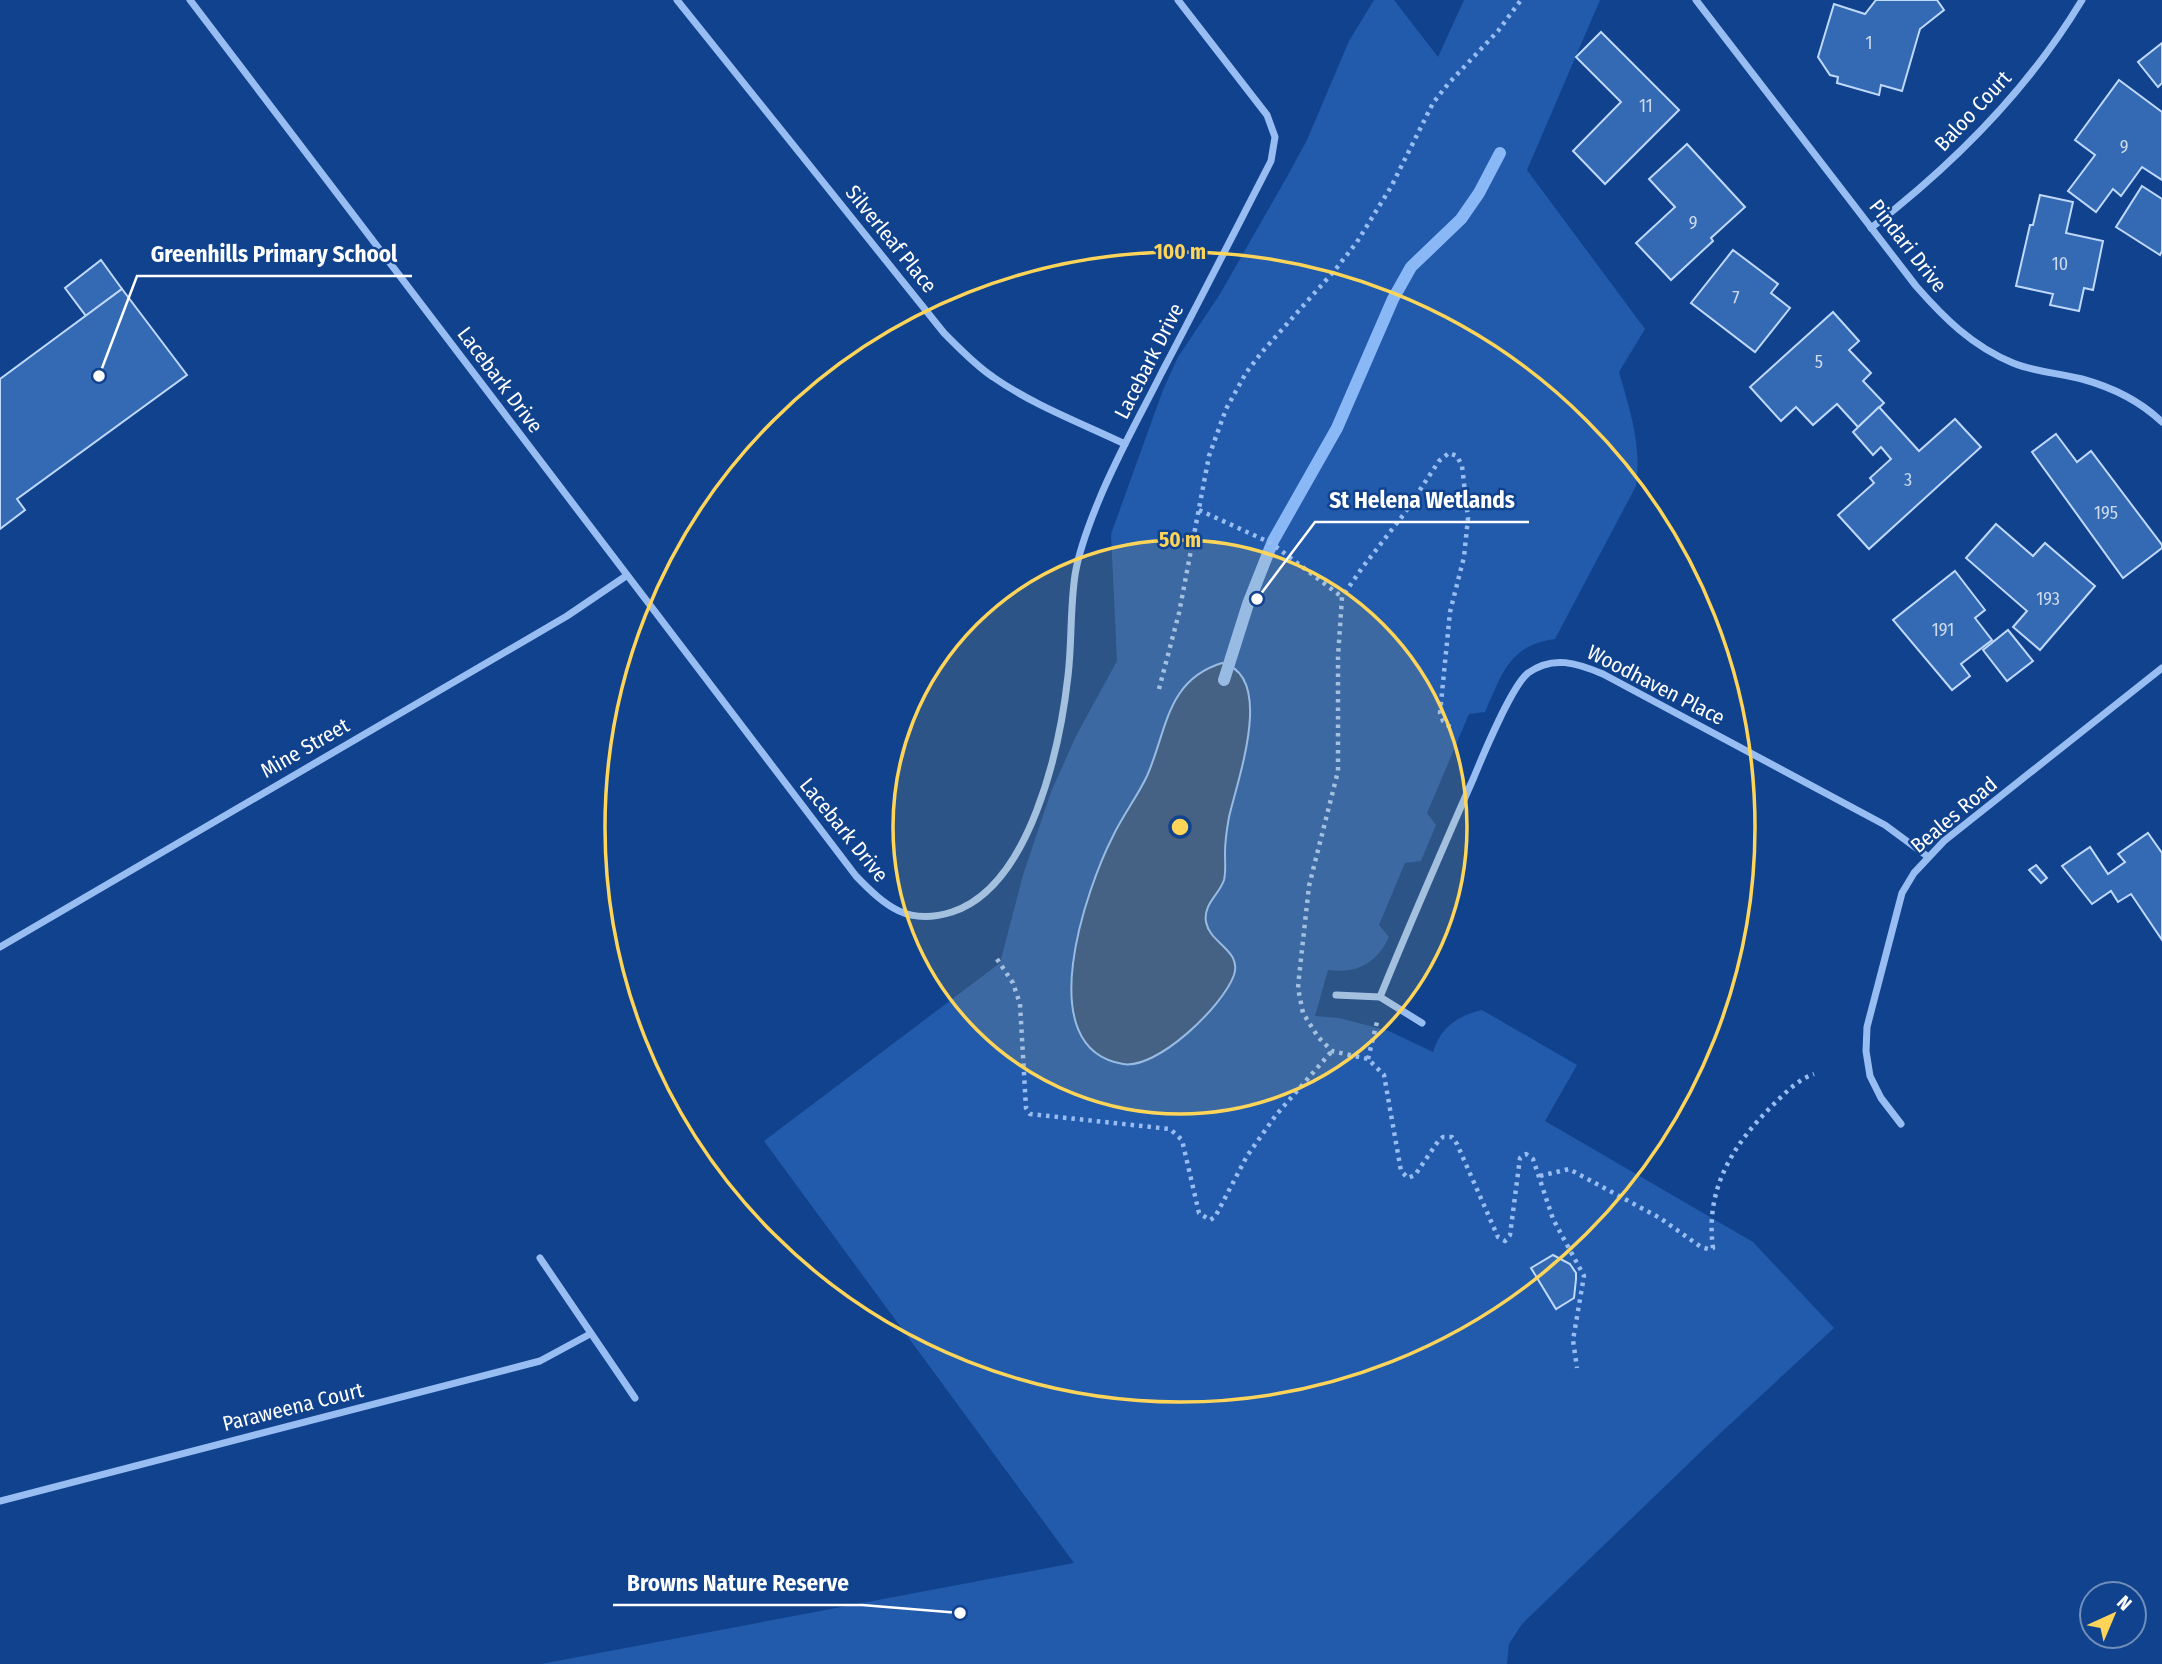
<svg xmlns="http://www.w3.org/2000/svg" width="2162" height="1664" font-family="'Fira Sans Condensed',sans-serif">
<rect width="100%" height="100%" fill="#11428d"/>
<path fill="#225bac" d="M1374,0h20l44,57 26,-57h136l-73,170 118,159 -26,43c11,39 23,73 17,114l-81,153c-46,6 -53,35 -70,73l-16,2 -42,99 9,12 -15,36 -16,2 -26,62 10,12c-12,26 -32,37 -61,33l-13,46 24,2 50,13 44,21c8,-25 24,-36 49,-42l95,55 -32,56 208,121 81,86 -122,113 -190,183 -13,20 -2,20h-966l533,-101 -310,-422 236,-178 23,-88 28,-83 25,-56 41,-75 -6,-127 52,-144 15,-33 42,-63 68,-119 19,-35 42,-99z"/>
<path fill="#2c5189" stroke="#8ab8f6" stroke-width="2" d="M1222,663c54,13 15,118 7,154 -2,11 -4,24 -4,36 0,9 1,19 -1,27 -5,15 -21,24 -18,42 4,22 36,28 28,53 -11,31 -77,95 -111,89 -94,-15 -36,-177 -10,-228 10,-21 24,-39 34,-60 20,-45 19,-96 75,-113z"/>
<g fill="none" stroke-linecap="round" stroke-linejoin="round">
<polyline stroke="#8ab8f6" stroke-width="12" points="1224,680 1248,604 1273,541 1337,428 1393,299 1411,267 1461,219 1479,193 1500,153"/>
</g>
<g fill="#3469b4" stroke="#bfd9fd" stroke-width="2">
<polygon points="1876,0 1937,0 1944,10 1920,29 1902,91 1881,85 1879,95 1837,83 1838,77 1830,75 1818,57 1834,4 1865,14"/>
<polygon points="1601,32 1679,110 1605,184 1573,151 1621,102 1576,57"/>
<polygon points="2162,43 2162,83 2158,87 2138,62"/>
<polygon points="2119,80 2162,112 2162,180 2142,167 2121,196 2113,189 2096,212 2068,191 2095,155 2075,140"/>
<polygon points="1687,144 1745,207 1711,238 1713,241 1671,280 1636,243 1675,207 1649,179"/>
<polygon points="2142,186 2162,199 2162,251 2160,255 2116,227"/>
<polygon points="2040,195 2073,202 2066,233 2103,241 2093,290 2084,288 2079,311 2050,305 2053,294 2016,286 2030,225 2033,225"/>
<polygon points="1733,250 1778,284 1771,293 1790,308 1755,352 1691,303"/>
<polygon points="101,260 122,289 86,316 65,288"/>
<polygon points="122,289 187,375 17,499 25,510 0,529 0,379"/>
<polygon points="1833,312 1859,341 1849,350 1871,373 1863,381 1884,403 1858,427 1837,404 1813,425 1796,407 1781,421 1750,387"/>
<polygon points="1879,407 1919,451 1955,419 1981,447 1869,549 1838,515 1874,483 1870,478 1891,459 1881,447 1873,455 1853,432"/>
<polygon points="2056,434 2077,462 2091,451 2162,545 2162,548 2123,578 2032,452"/>
<polygon points="1996,524 2033,556 2045,543 2095,586 2040,650 2013,627 2027,611 1966,558"/>
<polygon points="1955,571 1985,610 1975,618 1992,640 1961,664 1970,676 1952,690 1893,620"/>
<polygon points="2008,630 2033,661 2007,681 1983,650"/>
<polygon points="2148,833 2162,853 2162,940 2131,894 2118,902 2111,891 2092,904 2062,866 2090,847 2108,874 2125,862 2118,854"/>
<polygon points="2036,865 2047,878 2041,883 2029,870"/>
<polygon points="1553,1255 1570,1264 1576,1273 1576,1279 1574,1298 1556,1309 1531,1268"/>
</g>
<g fill="none" stroke-linecap="round" stroke-linejoin="round">
<g stroke="#98bdf2" stroke-width="4.5" stroke-dasharray="3.5 5" stroke-linecap="butt">
<polyline points="1199,510 1271,543 1342,597"/>
<polyline points="1159,689 1179,613 1209,456 1226,409 1246,373 1262,352 1335,270 1357,242 1391,187 1433,103 1448,84 1498,31 1521,0"/>
<polyline points="1450,727 1443,721 1440,713 1450,612 1464,557 1468,518 1462,466 1457,456 1449,453 1439,461 1404,514 1362,568 1342,597 1338,657 1338,771 1309,886 1299,977 1298,988 1303,1013 1318,1037 1332,1051 1368,1059 1384,1075 1401,1171 1408,1178 1415,1175 1439,1140 1443,1137 1452,1137 1457,1144 1498,1237 1505,1241 1510,1235 1520,1158 1526,1154 1533,1159 1553,1219 1584,1276 1573,1340 1577,1368"/>
<polyline points="997,959 1013,983 1020,1004 1026,1108 1030,1114 1170,1129 1182,1140 1199,1213 1210,1220 1215,1217 1247,1156 1276,1115 1332,1051"/>
<polyline points="1368,1059 1377,1022"/>
<path d="M1540,1176l29,-7 91,49 41,29 7,2 5,-1c-8,-58 19,-102 58,-141 13,-13 26,-27 43,-33"/>
</g>
<g stroke="#98bdf2" stroke-width="7">
<path d="M190,0l666,876c30,31 52,50 96,36 79,-26 108,-165 116,-236 4,-34 2,-67 7,-101 4,-25 14,-51 24,-75 18,-44 42,-86 63,-128 37,-70 73,-141 109,-211l4,-24 -8,-22 -89,-115"/>
<path d="M677,0l267,333c16,16 31,32 49,44 40,28 88,46 132,67"/>
<path d="M1696,0l220,286c28,32 56,60 97,77 22,9 46,10 69,16 29,8 58,22 80,43"/>
<path d="M1871,228c83,-64 157,-138 211,-228"/>
<polyline points="0,947 567,616 626,576"/>
<polyline points="1336,995 1380,997 1422,1023"/>
<path d="M1380,997c30,-74 62,-147 94,-220 9,-22 38,-91 54,-104 25,-18 49,-10 75,1l282,151 42,31"/>
<polyline points="1901,1124 1881,1098 1870,1076 1866,1051 1867,1027 1902,893 1914,873 1944,841 2162,668"/>
<polyline points="540,1258 635,1398"/>
<polyline points="0,1501 540,1361 590,1334"/>
</g>
</g>
<circle cx="1180" cy="827" r="287" fill="#ffd559" fill-opacity=".12"/>
<g fill="none" stroke="#ffd559" stroke-width="3.5">
<circle cx="1180" cy="827" r="287"/>
<circle cx="1180" cy="827" r="575"/>
</g>
<g text-anchor="middle" dominant-baseline="central" stroke-width="5" stroke-linejoin="round" paint-order="stroke">
<g font-size="18" fill="#ccdaec">
<text x="1869" y="43">1</text>
<text x="1646" y="106">11</text>
<text x="2124" y="147">9</text>
<text x="1693" y="223">9</text>
<text x="2060" y="264">10</text>
<text x="1736" y="298">7</text>
<text x="1819" y="362">5</text>
<text x="1908" y="480">3</text>
<text x="2106" y="513">195</text>
<text x="2048" y="599">193</text>
<text x="1943" y="630">191</text>
</g>
<g font-size="21" fill="#fff" stroke="#11428d">
<text transform="translate(1973 111) rotate(-47)">Baloo Court</text>
<text transform="translate(891 239) rotate(51)">Silverleaf Place</text>
<text transform="translate(1908 246) rotate(52)">Pindari Drive</text>
<text transform="translate(1149 361) rotate(-63)">Lacebark Drive</text>
<text transform="translate(500 380) rotate(53)">Lacebark Drive</text>
<text transform="translate(1656 685) rotate(27)">Woodhaven Place</text>
<text transform="translate(305 748) rotate(-30)">Mine Street</text>
<text transform="translate(1954 815) rotate(-40)">Beales Road</text>
<text transform="translate(844 830) rotate(51)">Lacebark Drive</text>
<text transform="translate(293 1407) rotate(-14)">Paraweena Court</text>
</g>
</g>
<circle cx="1180" cy="827" r="10" fill="#ffd559" stroke="#11428d" stroke-width="3.5"/>
<g font-size="21" text-anchor="middle" font-weight="bold" fill="#ffd559" stroke="#11428d" stroke-width="5" stroke-linejoin="round" paint-order="stroke">
<text x="1180" y="259">100 m</text>
<text x="1180" y="547">50 m</text>
</g>
<path fill="none" stroke="#fff" stroke-width="2.5" d="M99 376L137 276H412M1257 599L1315 522H1529M960 1613L862 1605H613"/>
<g fill="#fff" stroke="#11428d" stroke-width="2.5">
<circle cx="99" cy="376" r="7"/>
<circle cx="1257" cy="599" r="7"/>
<circle cx="960" cy="1613" r="7"/>
</g>
<g font-size="23" text-anchor="middle" font-weight="bold" fill="#fff" stroke="#11428d" stroke-width="5" stroke-linejoin="round" paint-order="stroke">
<text x="274" y="262">Greenhills Primary School</text>
<text x="1422" y="508">St Helena Wetlands</text>
<text x="738" y="1591">Browns Nature Reserve</text>
</g>
<g transform="translate(2113 1615) rotate(44)"><circle r="33" fill="#11428d" stroke="#708ebb" stroke-width="2"/>
<path d="M0-5L12 26L0 18L-12 26Z" fill="#ffd559"/>
<text y="-10" font-size="19" font-weight="bold" text-anchor="middle" fill="#ffffff">N</text>
</g>
</svg>
